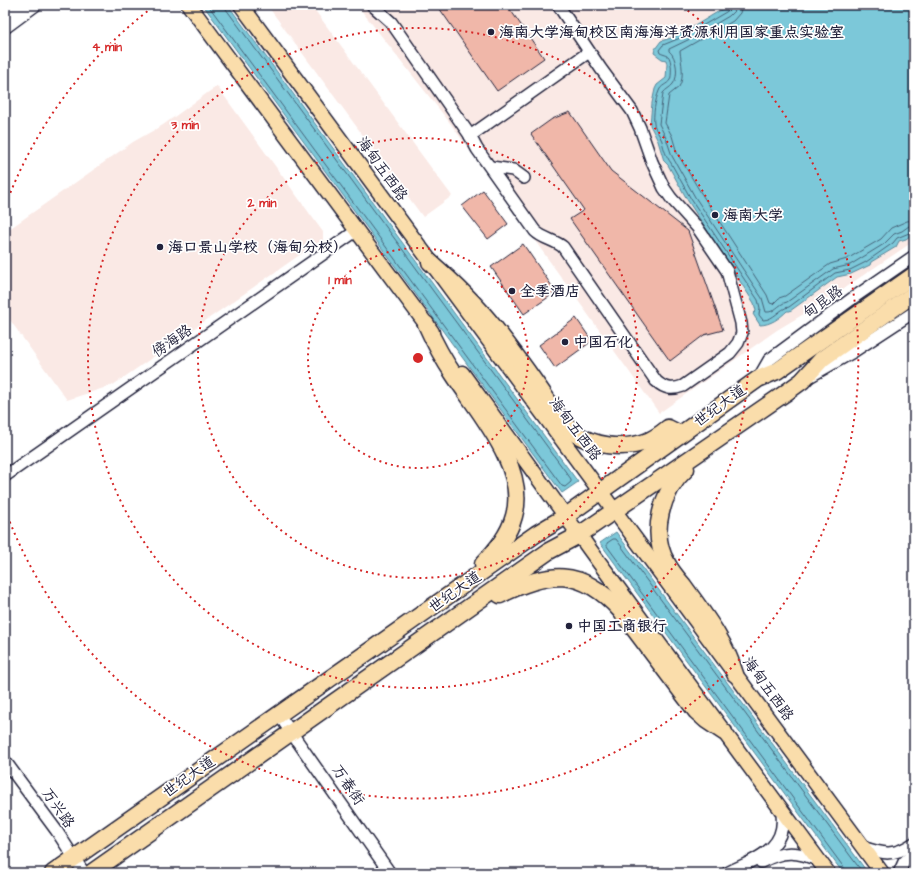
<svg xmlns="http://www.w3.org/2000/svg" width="919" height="878" font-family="'Architects Daughter','LXGW WenKai TC',sans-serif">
<rect width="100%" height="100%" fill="#fff"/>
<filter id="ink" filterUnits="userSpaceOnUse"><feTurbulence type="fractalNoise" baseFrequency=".025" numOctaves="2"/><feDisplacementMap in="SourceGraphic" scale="8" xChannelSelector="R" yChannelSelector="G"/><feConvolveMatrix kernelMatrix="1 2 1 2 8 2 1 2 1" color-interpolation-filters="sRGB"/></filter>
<g filter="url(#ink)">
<g fill="#fae9e5">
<polygon points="267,5 311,5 452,196 423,217"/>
<polygon points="357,5 914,5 914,241 822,303 777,330 659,413 450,123"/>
<polygon points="217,86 323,232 323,242 307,253 304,252 113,385 67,400 5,313 5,232 133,142 163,125"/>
</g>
<g fill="#7bc8d9" stroke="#57869a">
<polygon points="203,5 228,5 578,482 562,493"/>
<path d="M729,5h185v228l-8,6 -7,2 -3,6 -25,15 -1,3 -19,9 -14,3 -47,34h-3c-7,7 -17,14 -27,14l-7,-11 3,-3 -2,-8 -66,-102 -20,-36 -4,-4 -6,-20 -8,-16 2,-22 3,-14 2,-4 9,-7 1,-14 -1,-4 -4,-1 -8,-6 1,-4 6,-8 10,-3 17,-8z"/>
<polygon points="616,532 868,873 843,873 600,543"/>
</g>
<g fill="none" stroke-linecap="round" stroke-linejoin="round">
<g stroke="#46647a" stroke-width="1">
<polyline points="208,5 562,486 565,487 571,482 571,479 226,9 225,5"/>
<path d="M731,5l-1,4 -4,3 -41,24 -22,9 -4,5 1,3c2,1 6,2 8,3 4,3 4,21 2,24 -3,5 -9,5 -11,11 -4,9 -6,24 -5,33 1,6 6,11 8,17 2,9 4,15 9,22l20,36 67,101 2,8 -1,7 4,5c11,0 17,-12 26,-13l46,-34 15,-3 16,-8 27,-19 4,-5 17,-7"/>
<path d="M736,5l-2,6 -5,5 -37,22 -23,11v2c8,6 10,26 4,33 -3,4 -7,5 -10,9l-4,31 7,14 6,18 23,41 67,101 4,14c9,1 12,-8 21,-10l46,-33 17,-4 34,-21 10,-10 8,-3 7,-5h5"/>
<path d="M742,5l-2,8 -7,8 -53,30c1,11 5,26 -1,36 -3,3 -7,5 -10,8l-4,28 7,13 5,17 24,40 66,102 3,8 3,1 6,-6 6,-2 45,-32 17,-5 34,-20 10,-11 16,-7 7,-1"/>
<polyline points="846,873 845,869 607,546 607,543 613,539 616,539 863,873"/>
</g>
</g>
<g fill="#f0b7a9" stroke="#22223b">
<polygon points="437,5 507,5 544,58 497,91"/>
<polygon points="570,112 611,171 688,231 723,330 704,335 670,361 570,219 584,210 531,134 552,119"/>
<polygon points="483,190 508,224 488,239 462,206"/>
<polygon points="523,244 556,292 524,314 491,267"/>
<polygon points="576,318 592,341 555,368 539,345"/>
</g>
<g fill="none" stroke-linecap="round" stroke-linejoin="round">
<g stroke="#22223b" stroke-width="14">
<g id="minor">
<path d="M372,5l19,17 78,112 8,15 58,82c8,8 20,9 28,16l93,134c9,8 16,9 27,5l47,-33 8,-10 4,-10 -1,-10 -14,-52 -30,-44 -26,-29 -7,-10 -12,-26 -12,-34 -8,-17 -31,-42 -43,-64"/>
<polyline points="5,18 22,5"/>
<polyline points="5,28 36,5"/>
<polyline points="470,136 589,52"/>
<polyline points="491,167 513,170 524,178"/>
<polyline points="811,376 853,352 914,312"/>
<polyline points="758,379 769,360 853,298 914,256"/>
<polyline points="5,476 356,231"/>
<polyline points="279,715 390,873"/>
<polyline points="5,761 56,830 84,873"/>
<path d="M862,847c21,7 32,10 52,-4"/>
<path d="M761,862c22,-11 35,-12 58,-1"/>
<path d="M727,873c28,-14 63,-24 54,-64"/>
<polyline points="899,873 904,862 914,853"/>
</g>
</g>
<g stroke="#22223b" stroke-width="17">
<g id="major">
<polyline points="189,5 432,332"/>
<polyline points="241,5 882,873"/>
<polyline points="462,373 593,554 828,873"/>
</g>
</g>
<g stroke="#22223b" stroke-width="19">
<g id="highway">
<path d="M430,262c23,20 45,41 64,65 15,19 29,38 43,58 11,15 21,34 35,46 20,16 53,19 76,10 7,-3 14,-8 20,-13l12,6"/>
<path d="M426,324c8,18 17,35 28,51 25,38 74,93 60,141 -5,19 -18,34 -31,48"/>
<path d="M686,469c-24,22 -37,64 -19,94 4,8 10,15 16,22 20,28 42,55 52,89"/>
<path d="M500,595c48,-24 81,-28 120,15l76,101 10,9 18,12"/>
<polyline points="53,873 536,534 566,516 758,379 777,371 914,275"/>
<polyline points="91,873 549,551 579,535 784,394 802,381 822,359 914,294"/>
</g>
</g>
<use href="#minor" stroke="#fff" stroke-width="11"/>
<use href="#major" stroke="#faddab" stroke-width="14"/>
<use href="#highway" stroke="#faddab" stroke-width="16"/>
</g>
</g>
<g fill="none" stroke="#d62828" stroke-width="2" stroke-dasharray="2 4">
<circle cx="418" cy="358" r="110"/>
<circle cx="418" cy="358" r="220"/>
<circle cx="418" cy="358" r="330"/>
<path d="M6 204A440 440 0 0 1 153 7M683 7A440 440 0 1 1 6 512"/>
</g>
<g fill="#22223b" stroke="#fff" stroke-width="1.5">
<circle cx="491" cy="32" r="4"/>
<circle cx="715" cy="215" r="4"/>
<circle cx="160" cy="247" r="4"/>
<circle cx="512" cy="291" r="4"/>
<circle cx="565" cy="342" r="4"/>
<circle cx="569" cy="626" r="4"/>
</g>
<g text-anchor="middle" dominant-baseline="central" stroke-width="3.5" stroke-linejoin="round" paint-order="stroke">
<g font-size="15" font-weight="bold" fill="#22223b" stroke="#fff" text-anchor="start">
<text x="499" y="32">海南大学海甸校区南海海洋资源利用国家重点实验室</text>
<text x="723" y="215">海南大学</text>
<text x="168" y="247">海口景山学校（海甸分校）</text>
<text x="520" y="291">全季酒店</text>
<text x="573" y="342">中国石化</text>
<text x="577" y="626">中国工商银行</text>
</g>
<g font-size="15" fill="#22223b" stroke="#fff">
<text transform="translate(382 169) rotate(54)">海甸五西路</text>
<text transform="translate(823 302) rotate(-36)">甸昆路</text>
<text transform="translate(172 341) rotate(-35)">傍海路</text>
<text transform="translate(720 406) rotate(-36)">世纪大道</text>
<text transform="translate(575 429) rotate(53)">海甸五西路</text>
<text transform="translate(455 592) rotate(-35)">世纪大道</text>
<text transform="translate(768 689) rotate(54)">海甸五西路</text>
<text transform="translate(189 777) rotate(-35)">世纪大道</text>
<text transform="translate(348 785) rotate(56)">万春街</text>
<text transform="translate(58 808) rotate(55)">万兴路</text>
</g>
</g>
<circle cx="418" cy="358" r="6" fill="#d62828" stroke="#fff" stroke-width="2"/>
<g font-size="12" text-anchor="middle" font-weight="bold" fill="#d62828" stroke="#fff" stroke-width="3.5" stroke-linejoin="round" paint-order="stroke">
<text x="107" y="51">4 min</text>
<text x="185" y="129">3 min</text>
<text x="262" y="207">2 min</text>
<text x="340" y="284">1 min</text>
</g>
<rect width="919" height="878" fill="none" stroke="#fff" stroke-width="20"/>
<rect x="10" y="10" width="899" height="858" fill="none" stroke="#22223b" stroke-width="1.5" filter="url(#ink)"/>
</svg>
